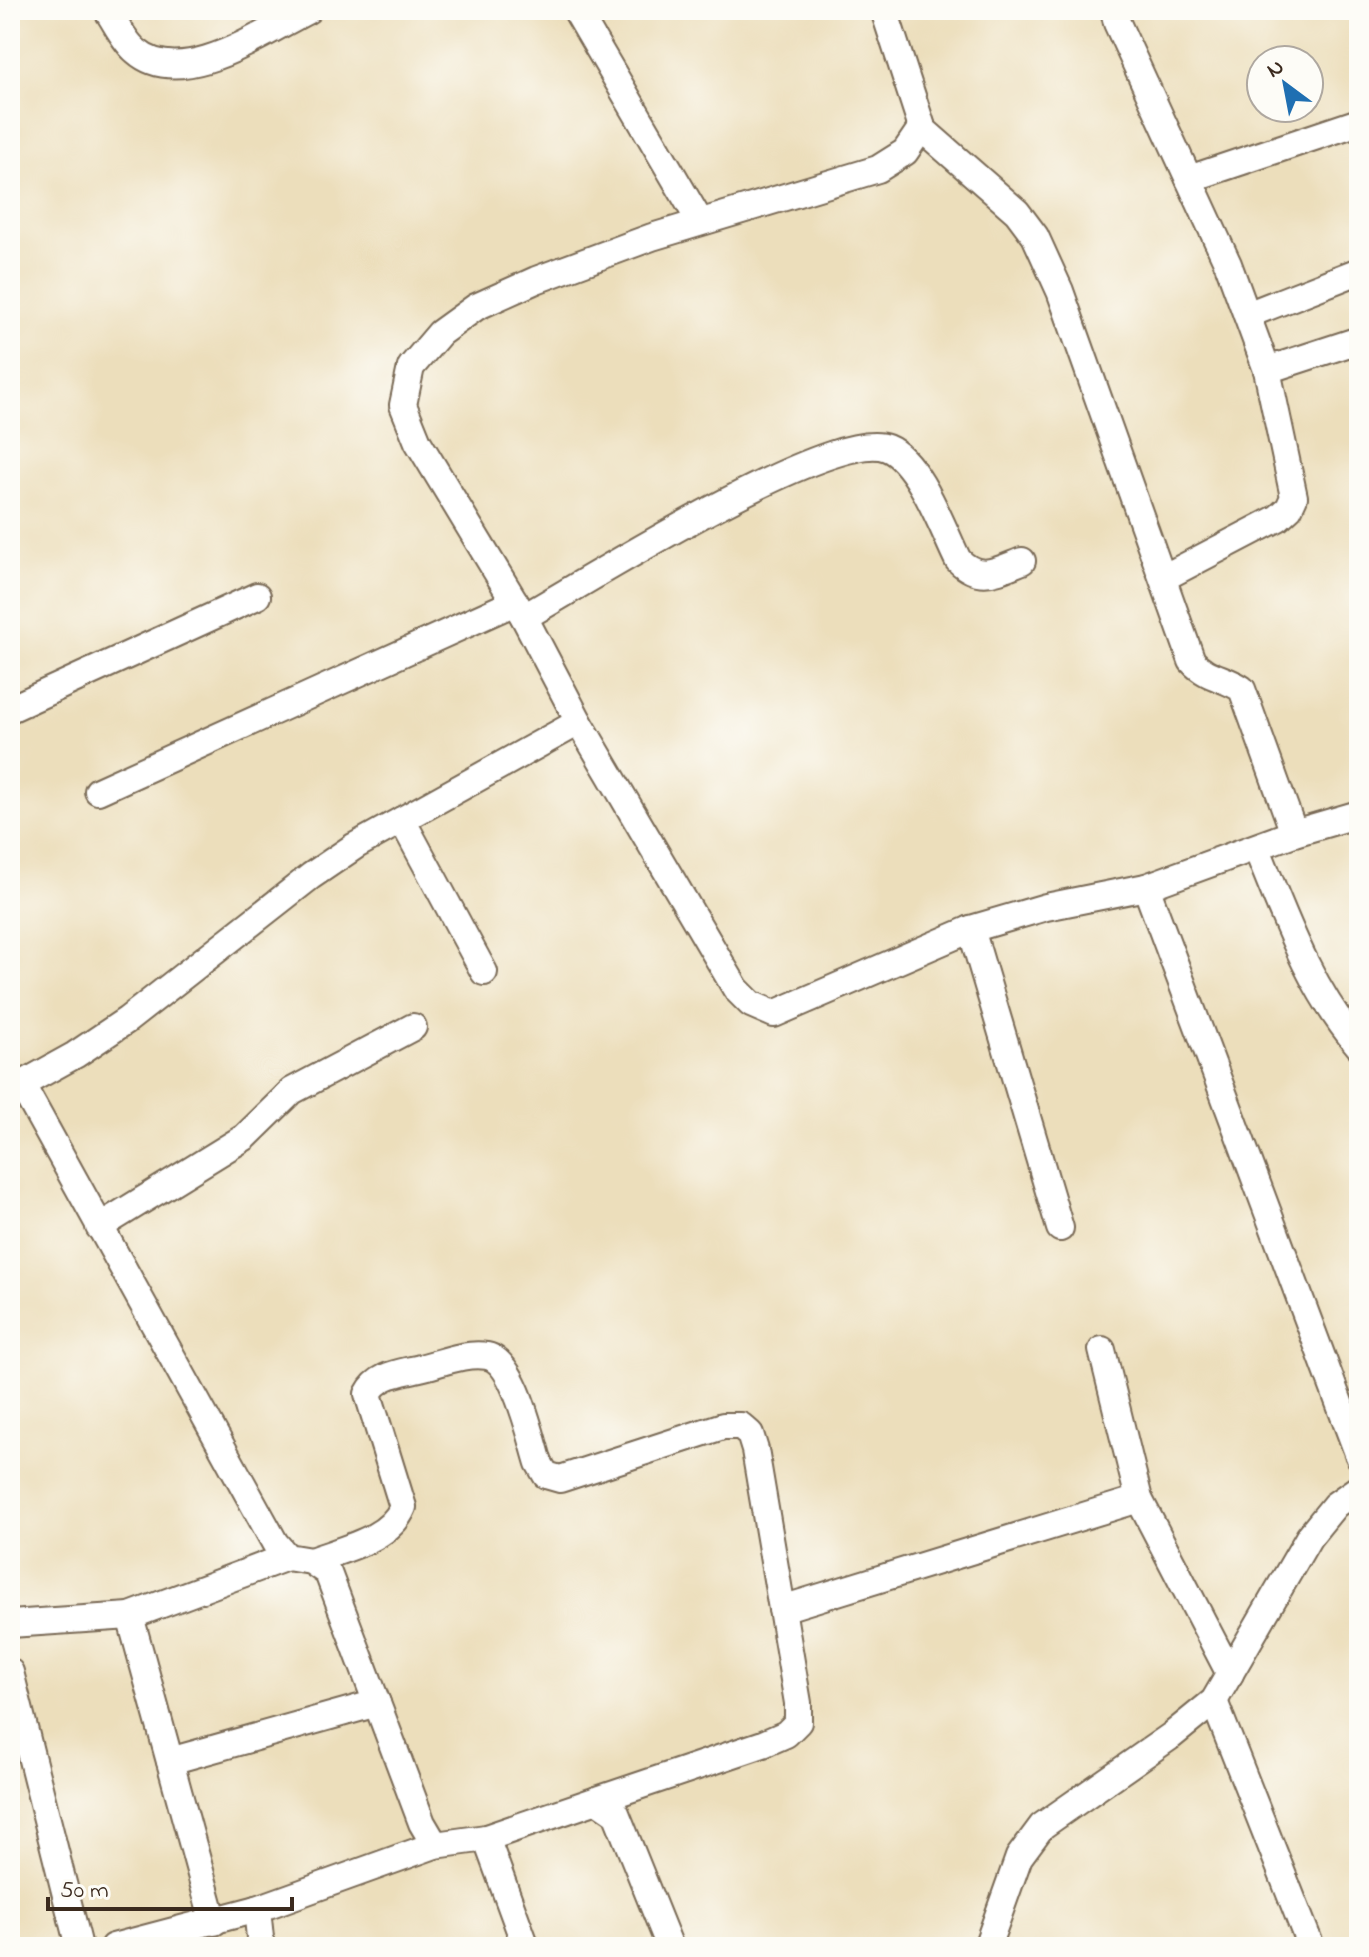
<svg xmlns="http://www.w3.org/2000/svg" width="1369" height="1957" font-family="'Indie Flower',sans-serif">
<rect width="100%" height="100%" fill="#fdfcf7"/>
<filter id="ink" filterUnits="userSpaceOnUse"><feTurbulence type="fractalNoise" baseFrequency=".0125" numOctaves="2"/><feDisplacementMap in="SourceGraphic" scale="16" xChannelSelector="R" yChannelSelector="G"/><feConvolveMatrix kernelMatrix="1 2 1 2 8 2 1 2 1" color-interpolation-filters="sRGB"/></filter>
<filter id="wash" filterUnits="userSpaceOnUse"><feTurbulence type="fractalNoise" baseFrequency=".006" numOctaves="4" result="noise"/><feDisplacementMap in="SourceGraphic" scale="32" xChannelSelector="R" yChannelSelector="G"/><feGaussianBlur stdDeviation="1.8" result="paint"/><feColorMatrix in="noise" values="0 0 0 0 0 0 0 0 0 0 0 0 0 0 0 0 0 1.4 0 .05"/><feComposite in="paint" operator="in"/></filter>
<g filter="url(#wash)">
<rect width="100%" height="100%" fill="#ecdebb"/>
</g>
<g filter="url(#ink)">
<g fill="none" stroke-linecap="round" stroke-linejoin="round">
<g stroke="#796955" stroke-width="30">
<g id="street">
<path d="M107,10c9,13 17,31 29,41 45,40 128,-19 172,-41"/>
<polyline points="576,10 699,220"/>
<polyline points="884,10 922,127 905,152 878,169 652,237 536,280 476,307 440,333 411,367 403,405 418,442 524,617 579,722 736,989 751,1004 774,1014 971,929 1046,907 1146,887 1294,833 1359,814"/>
<polyline points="1114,10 1117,23 1228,264 1267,370 1294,497 1289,508 1278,518 1163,578"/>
<path d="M920,127l97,85 18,24 25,55 132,370c15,17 32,16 50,28l52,144"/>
<polyline points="1189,179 1359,122"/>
<polyline points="1247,315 1359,271"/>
<polyline points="1267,370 1359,340"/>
<path d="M524,617c59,-33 308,-191 363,-169 32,13 56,82 71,112 22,22 38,11 64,1"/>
<polyline points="10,709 257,596"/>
<polyline points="98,791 515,602"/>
<polyline points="402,820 484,972"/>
<path d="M1257,849c28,69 53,140 102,197"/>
<polyline points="1146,887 1359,1456"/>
<polyline points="971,929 1060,1228"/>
<polyline points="23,1087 275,1543 287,1557 311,1561 328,1573 422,1823 435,1845 486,1838 597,1800 616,1813 670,1947"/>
<polyline points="10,1091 75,1055 127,1020 311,876 355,846 579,722"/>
<polyline points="99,1227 245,1137 292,1091 413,1027"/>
<polyline points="1102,1350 1139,1499 1230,1674"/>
<path d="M311,1561c31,-12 79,-21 92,-54l-35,-113c10,-20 32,-21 52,-26 21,-5 46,-16 67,-12 28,5 44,82 52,107l7,12 14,4 163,-53h18l9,8 5,16 43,253v19l-12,12 -23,10 -166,56"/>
<polyline points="782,1609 1139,1499"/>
<polyline points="130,1616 214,1922"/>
<polyline points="10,1624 130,1616 287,1557"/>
<polyline points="10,1672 79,1947"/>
<polyline points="1214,1701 1311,1947"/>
<polyline points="170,1761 377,1703"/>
<polyline points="486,1838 526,1947"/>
<polyline points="257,1909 261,1947"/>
<polyline points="113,1947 257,1909 435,1845"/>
<polyline points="987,1947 1019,1857 1042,1826 1171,1736 1214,1701 1309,1537 1335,1505 1359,1488"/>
</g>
</g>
<use href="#street" stroke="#fff" stroke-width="26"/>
</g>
</g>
<rect width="1369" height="1957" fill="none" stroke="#fdfcf7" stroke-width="40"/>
<g transform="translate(1285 84) rotate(328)"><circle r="38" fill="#fdfcf7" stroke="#afa8a0" stroke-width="2"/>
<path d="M0-6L14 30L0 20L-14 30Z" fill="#1f6fb2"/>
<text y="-12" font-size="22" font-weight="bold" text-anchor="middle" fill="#3b2a1e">N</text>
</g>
<path d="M48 1897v12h244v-12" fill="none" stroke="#3b2a1e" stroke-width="4"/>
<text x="60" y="1897" font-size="24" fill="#3b2a1e" stroke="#fdfcf7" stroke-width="6" paint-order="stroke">50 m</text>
</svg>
